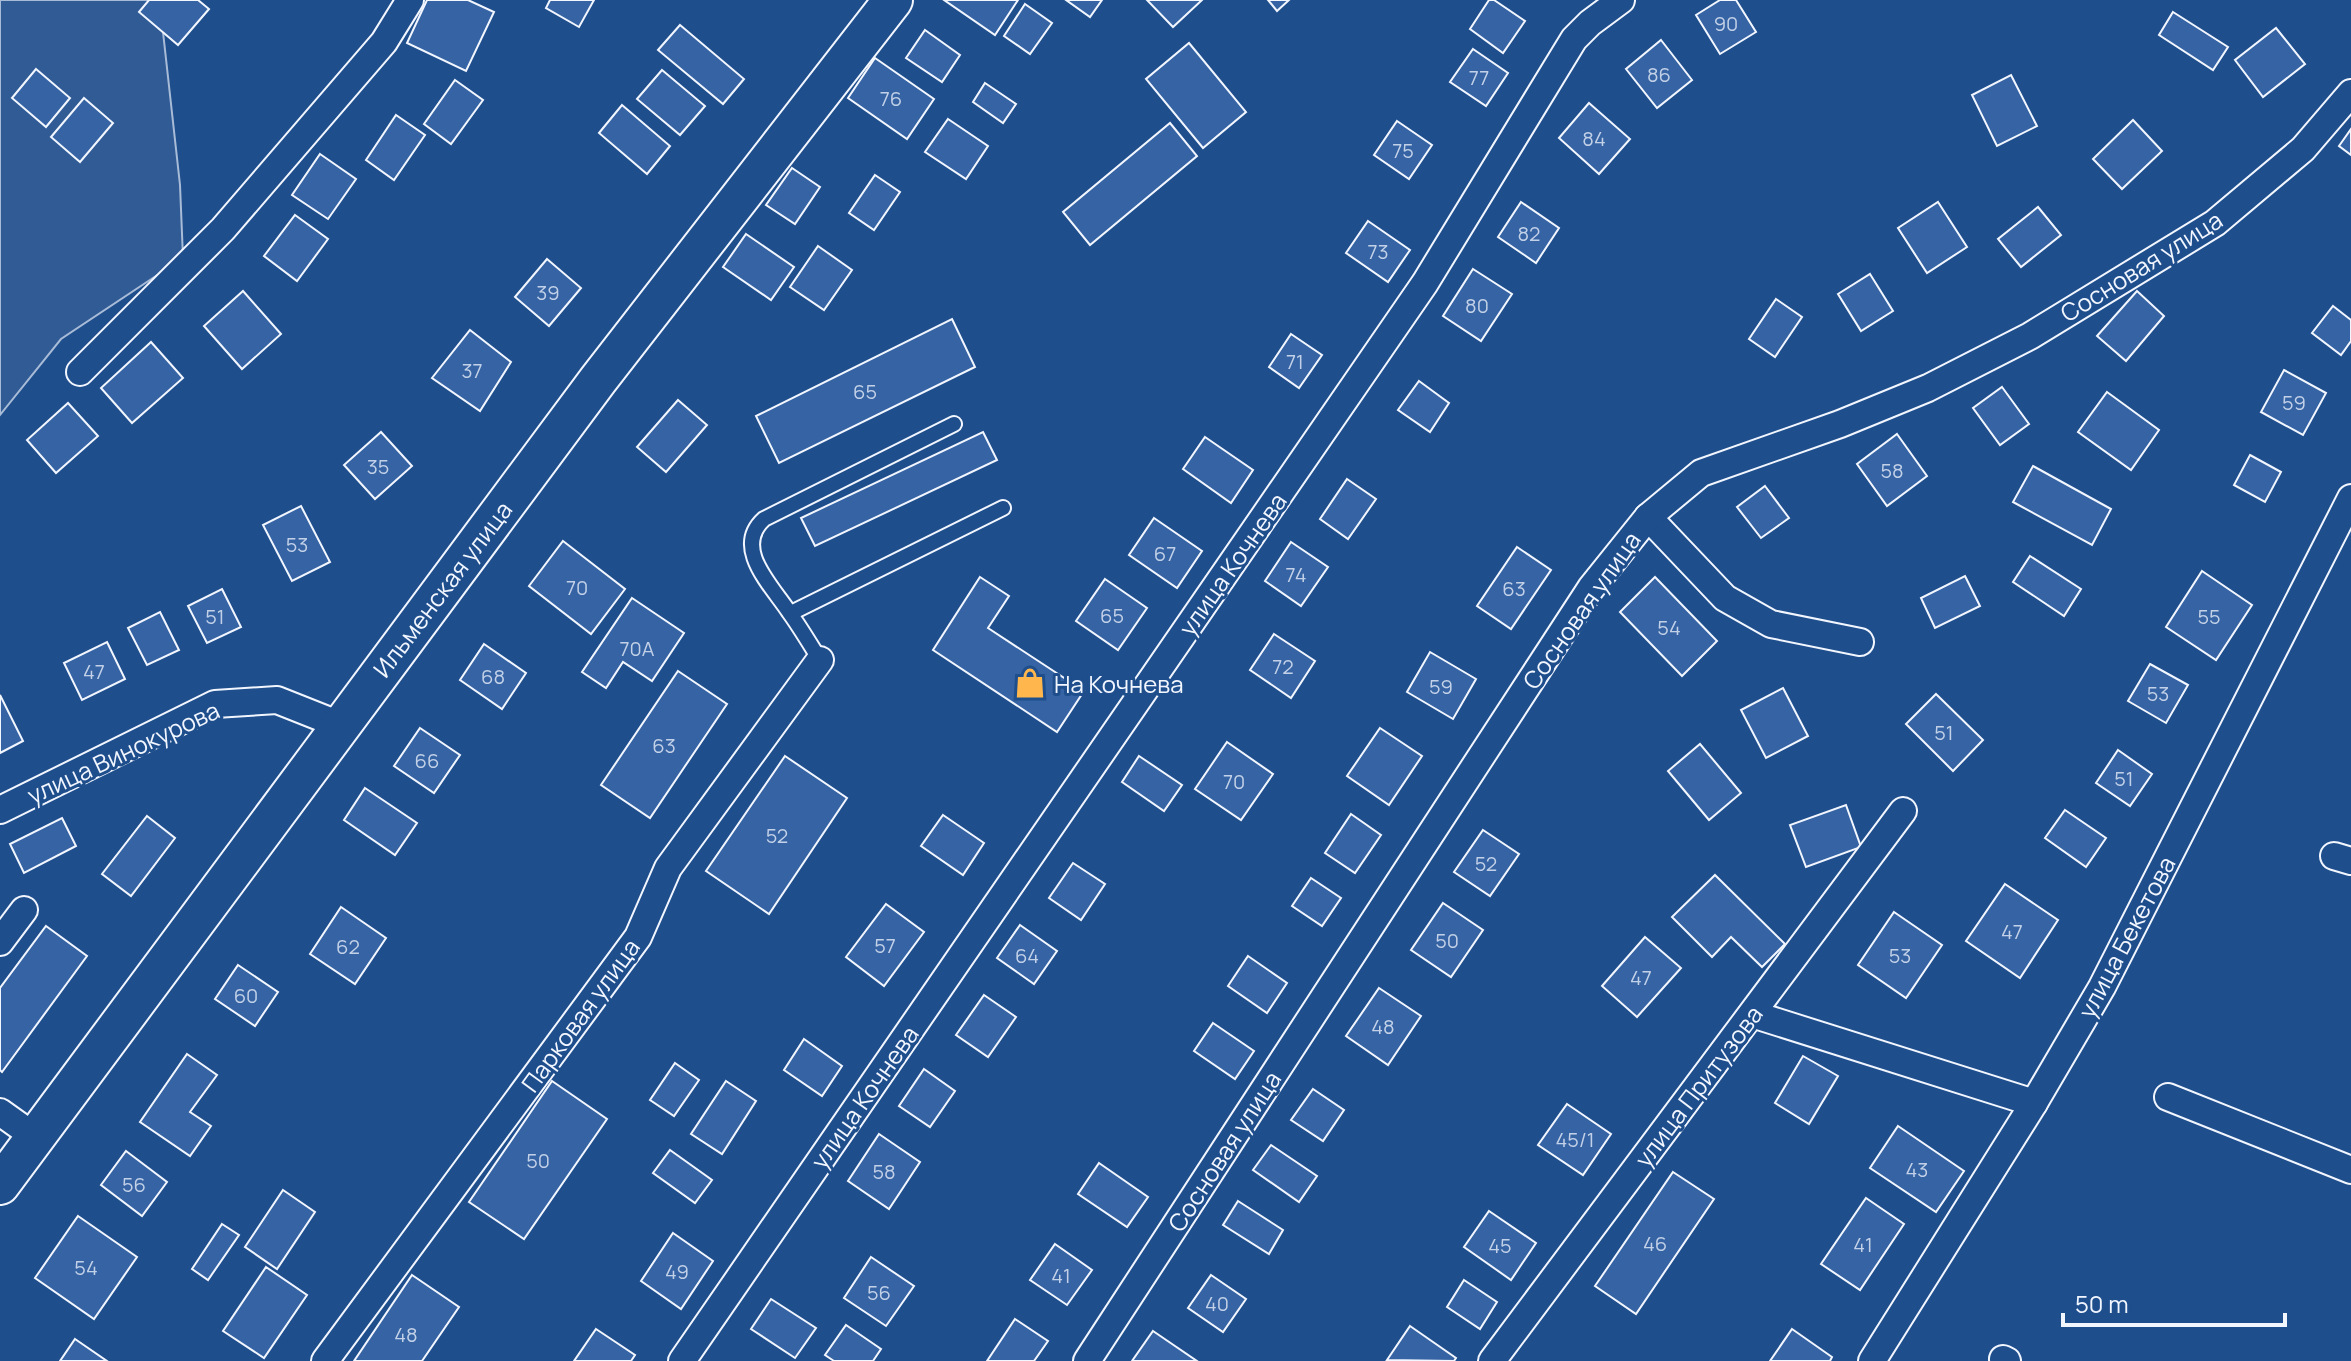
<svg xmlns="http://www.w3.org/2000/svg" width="2351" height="1361" font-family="Manrope,sans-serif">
<rect width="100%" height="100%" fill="#1f4e8c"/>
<polygon fill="#305b95" stroke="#a8bbd7" stroke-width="2" points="0,0 153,0 163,32 180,185 183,258 61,339 0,415"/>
<g fill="#3563a3" stroke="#f2f6ff" stroke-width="2">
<polygon points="149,0 198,0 209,9 178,45 139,12"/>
<polygon points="427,0 468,0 494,12 466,71 407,43"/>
<polygon points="550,0 594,0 579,27 546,8"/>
<polygon points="944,0 1018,0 995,35"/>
<polygon points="1066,0 1102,0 1090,17"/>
<polygon points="1147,0 1202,0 1173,27"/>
<polygon points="1268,0 1289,0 1277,11"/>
<polygon points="1489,0 1494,0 1525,21 1503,53 1470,29"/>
<polygon points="1720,0 1736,0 1756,32 1720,54 1696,15"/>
<polygon points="1025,4 1052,23 1030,54 1004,36"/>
<polygon points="2173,12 2228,47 2213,70 2159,35"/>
<polygon points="680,25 744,79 723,104 658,50"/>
<polygon points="2276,28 2305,64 2263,97 2235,60"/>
<polygon points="925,30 960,55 942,82 906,58"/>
<polygon points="1661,40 1692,80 1657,108 1626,69"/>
<polygon points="1189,43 1246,112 1203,148 1146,79"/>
<polygon points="1473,49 1508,73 1486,106 1450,82"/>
<polygon points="875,58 934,99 907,139 848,98"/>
<polygon points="36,69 70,98 46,127 12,98"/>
<polygon points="662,70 705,106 680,135 637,99"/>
<polygon points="2011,75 2037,126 1997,146 1972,95"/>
<polygon points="455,80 483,100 451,144 424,124"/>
<polygon points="985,83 1016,104 1003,123 973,102"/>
<polygon points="84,98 113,123 80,162 51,137"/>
<polygon points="1589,103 1630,139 1599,174 1559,138"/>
<polygon points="622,105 670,146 647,174 599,133"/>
<polygon points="396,115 425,135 394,180 366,160"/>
<polygon points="948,119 988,146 966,179 925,152"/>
<polygon points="2133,120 2162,151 2122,189 2093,159"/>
<polygon points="1397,121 1432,145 1409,179 1374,155"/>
<polygon points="1170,123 1197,156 1090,245 1063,212"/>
<polygon points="2351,129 2351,155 2339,146"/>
<polygon points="320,154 356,179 328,219 292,195"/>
<polygon points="792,168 820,187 795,224 766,205"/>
<polygon points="875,175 900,192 874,230 849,213"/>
<polygon points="1521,202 1559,228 1536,263 1498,237"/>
<polygon points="1938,202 1967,247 1927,273 1898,228"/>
<polygon points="2038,207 2061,235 2021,267 1998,239"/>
<polygon points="295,215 328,239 297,281 264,256"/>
<polygon points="1368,221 1410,250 1388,282 1346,253"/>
<polygon points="746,234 794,267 771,300 723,267"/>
<polygon points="818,246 852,270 824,310 790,287"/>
<polygon points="547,259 581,288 549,326 515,297"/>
<polygon points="1473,269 1512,294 1481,341 1443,316"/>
<polygon points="1870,274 1893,311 1861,331 1838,294"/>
<polygon points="243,291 281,334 242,369 204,326"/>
<polygon points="2137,291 2164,316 2126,361 2097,336"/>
<polygon points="1776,299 1802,317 1775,357 1749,339"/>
<polygon points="2333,306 2351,320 2351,341 2341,355 2312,333"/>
<polygon points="952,319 975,367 779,463 756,416"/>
<polygon points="470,330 511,362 480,411 432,378"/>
<polygon points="1291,334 1322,355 1299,388 1269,367"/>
<polygon points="151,342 183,378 132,423 101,388"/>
<polygon points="2284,370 2326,393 2303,435 2261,412"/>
<polygon points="1419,381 1449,403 1430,432 1398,410"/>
<polygon points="2002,387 2029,424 2000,445 1973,408"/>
<polygon points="2107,392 2159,430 2131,470 2078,432"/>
<polygon points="678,400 707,425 666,472 637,447"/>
<polygon points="68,403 98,436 56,473 27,440"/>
<polygon points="381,432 412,466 375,499 344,465"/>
<polygon points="983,432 997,460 815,546 801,518"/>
<polygon points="1897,434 1927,476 1887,506 1857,464"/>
<polygon points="1205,437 1253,470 1231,503 1183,469"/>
<polygon points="2250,455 2281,472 2265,502 2234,485"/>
<polygon points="2033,466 2111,509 2092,545 2013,502"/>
<polygon points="1347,479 1376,499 1348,539 1320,519"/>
<polygon points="1765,486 1789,518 1761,538 1737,507"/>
<polygon points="301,506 330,562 292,581 263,525"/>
<polygon points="1154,518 1202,551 1177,588 1129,555"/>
<polygon points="563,541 625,589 591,634 529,586"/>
<polygon points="1291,542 1328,567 1301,606 1265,581"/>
<polygon points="1517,547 1551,570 1511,629 1477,606"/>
<polygon points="2030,556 2081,589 2064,616 2013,582"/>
<polygon points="2202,571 2252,605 2216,660 2166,627"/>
<polygon points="1965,576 1980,606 1935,628 1921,598"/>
<polygon points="980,577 1009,596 988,628 1084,691 1057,732 933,650"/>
<polygon points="1655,577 1717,641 1682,676 1620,612"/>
<polygon points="1105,579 1147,608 1118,650 1076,621"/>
<polygon points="222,589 241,627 207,643 188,606"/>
<polygon points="632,598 684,633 652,681 623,662 606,688 582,672"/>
<polygon points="160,612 179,650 147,665 128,628"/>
<polygon points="1274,634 1315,661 1291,698 1250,670"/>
<polygon points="107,642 125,679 82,700 64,663"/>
<polygon points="484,644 526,673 502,709 460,680"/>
<polygon points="1430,652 1476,679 1453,719 1407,692"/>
<polygon points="2150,664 2188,685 2166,723 2128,701"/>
<polygon points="678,671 727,704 650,818 601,785"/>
<polygon points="1783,688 1808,736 1766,758 1741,710"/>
<polygon points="1936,694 1983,740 1953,771 1906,724"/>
<polygon points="0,695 23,741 0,753"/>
<polygon points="420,728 460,755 434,793 394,766"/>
<polygon points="1380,728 1422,756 1389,805 1347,776"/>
<polygon points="1227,742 1273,774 1241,820 1195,789"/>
<polygon points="1700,744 1741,793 1709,820 1668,771"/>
<polygon points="2118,750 2152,774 2130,806 2096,783"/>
<polygon points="785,756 847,798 769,914 706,871"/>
<polygon points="1139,756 1182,785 1164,811 1122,782"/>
<polygon points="365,788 417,823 395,855 344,820"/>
<polygon points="1846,805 1861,847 1806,867 1790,825"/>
<polygon points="2065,810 2106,838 2086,867 2045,838"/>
<polygon points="1351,814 1381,835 1355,873 1325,853"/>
<polygon points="943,815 984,843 963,875 921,846"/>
<polygon points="147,816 175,838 131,896 102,874"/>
<polygon points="62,818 76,846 24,873 10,844"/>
<polygon points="1483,830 1519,854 1490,896 1454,872"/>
<polygon points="1073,863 1105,884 1081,920 1049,898"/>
<polygon points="1715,875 1785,944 1762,967 1731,937 1712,957 1672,917"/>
<polygon points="1311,878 1341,898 1322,926 1292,906"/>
<polygon points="2005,884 2058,920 2020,978 1966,941"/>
<polygon points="1443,903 1483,930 1451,977 1411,950"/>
<polygon points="886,904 924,932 884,986 846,957"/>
<polygon points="341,907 386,938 355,984 310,954"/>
<polygon points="1894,912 1942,945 1906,998 1858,965"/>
<polygon points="1020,925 1057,951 1034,984 997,958"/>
<polygon points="46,926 87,956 2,1072 0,1070 0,988"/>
<polygon points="1645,937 1681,968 1637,1017 1602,986"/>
<polygon points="1248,956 1287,983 1267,1013 1228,986"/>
<polygon points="238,965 278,992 255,1026 215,999"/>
<polygon points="1379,988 1421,1016 1388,1065 1346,1036"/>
<polygon points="984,995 1016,1017 988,1057 956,1035"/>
<polygon points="1213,1023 1254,1051 1235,1079 1194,1051"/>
<polygon points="804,1039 842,1066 822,1096 784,1070"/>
<polygon points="187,1054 217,1075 190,1112 211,1126 190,1156 140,1122"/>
<polygon points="1803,1056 1838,1076 1809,1124 1775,1103"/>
<polygon points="675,1063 699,1080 674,1116 650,1100"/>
<polygon points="924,1069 955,1091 930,1127 899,1106"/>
<polygon points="552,1081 607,1119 524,1239 469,1202"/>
<polygon points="726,1081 756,1101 722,1154 691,1134"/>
<polygon points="1313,1089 1344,1110 1323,1141 1291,1120"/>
<polygon points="1567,1104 1611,1134 1583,1175 1538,1145"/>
<polygon points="1898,1126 1964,1171 1936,1212 1870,1168"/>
<polygon points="879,1134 920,1162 889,1209 848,1181"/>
<polygon points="1271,1145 1317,1176 1299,1202 1253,1170"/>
<polygon points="670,1150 712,1180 695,1203 653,1173"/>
<polygon points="126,1151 167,1182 142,1216 101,1185"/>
<polygon points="1099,1163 1148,1197 1127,1227 1078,1194"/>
<polygon points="1673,1172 1714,1199 1636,1314 1595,1286"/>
<polygon points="283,1190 315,1212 277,1269 245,1247"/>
<polygon points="1866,1198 1904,1224 1860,1290 1821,1264"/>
<polygon points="1238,1201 1283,1230 1269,1254 1223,1225"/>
<polygon points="1489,1211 1536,1243 1511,1280 1464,1247"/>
<polygon points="78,1216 137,1257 94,1319 35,1278"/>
<polygon points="222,1224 239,1235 208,1280 192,1269"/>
<polygon points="673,1233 713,1261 681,1309 641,1281"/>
<polygon points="1055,1244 1092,1270 1067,1305 1030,1280"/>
<polygon points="871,1257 914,1286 886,1326 844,1298"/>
<polygon points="266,1267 307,1295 264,1358 223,1331"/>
<polygon points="412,1275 459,1307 422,1361 354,1361"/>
<polygon points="1211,1275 1246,1299 1223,1332 1188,1308"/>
<polygon points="1464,1280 1497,1302 1480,1329 1447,1307"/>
<polygon points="771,1299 816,1328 795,1358 751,1329"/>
<polygon points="1015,1319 1048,1341 1034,1361 987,1361"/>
<polygon points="846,1325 881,1349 873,1361 834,1361 825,1355"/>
<polygon points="1410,1326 1456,1358 1454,1361 1387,1360"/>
<polygon points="596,1329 635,1355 631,1361 574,1361"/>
<polygon points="1792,1329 1832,1357 1830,1361 1770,1361"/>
<polygon points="1153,1331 1197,1361 1132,1361"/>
<polygon points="75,1339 107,1361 60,1361"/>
</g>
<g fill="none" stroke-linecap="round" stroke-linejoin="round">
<g stroke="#f2f6ff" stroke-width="18">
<g id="lane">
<polyline points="791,613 1003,508"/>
<path d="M820,660c-10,-16 -20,-33 -31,-48 -17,-26 -57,-64 -25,-93l190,-95"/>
</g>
</g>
<g stroke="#f2f6ff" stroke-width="30">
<g id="street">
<polyline points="80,372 223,229 384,42 410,0"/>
<polyline points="1648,517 1725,598 1771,624 1860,642"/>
<polyline points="0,810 215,704 277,700 340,725"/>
<polyline points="2334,856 2351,861"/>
<polyline points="0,942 24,910"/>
<polyline points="1752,1014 2034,1103"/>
<polyline points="2168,1097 2351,1170"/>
<polyline points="0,1112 35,1137"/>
<polyline points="2003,1359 2007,1361"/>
<polyline points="325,1361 638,937 668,868 820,660"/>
<polyline points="682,1361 1425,283 1574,39 1590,23 1621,0"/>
<polyline points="1087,1361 1591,588 1648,517 1701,473 1840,424 1928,388 2030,336 2215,223 2303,149 2351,93"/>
<polyline points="1492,1361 1903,811"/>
<polyline points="1872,1361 2034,1103 2102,987 2351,498"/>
</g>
</g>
<g stroke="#f2f6ff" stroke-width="42">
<polyline id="secondary" points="0,1185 598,380 893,0"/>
</g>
<use href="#lane" stroke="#1f4e8c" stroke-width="14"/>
<use href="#street" stroke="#1f4e8c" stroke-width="26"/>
<use href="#secondary" stroke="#1f4e8c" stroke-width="38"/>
</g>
<defs>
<g id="shop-bare" transform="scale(2.4)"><path d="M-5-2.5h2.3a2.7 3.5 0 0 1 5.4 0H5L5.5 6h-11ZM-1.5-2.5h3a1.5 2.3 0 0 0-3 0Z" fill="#ffb74d" stroke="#1f4e8c" stroke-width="2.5" paint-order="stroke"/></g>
</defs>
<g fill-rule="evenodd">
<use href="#shop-bare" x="1030" y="683"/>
</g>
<g text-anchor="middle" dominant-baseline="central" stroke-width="6" stroke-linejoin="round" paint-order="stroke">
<g font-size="20" fill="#c3d1e8">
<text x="1726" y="23">90</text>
<text x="1659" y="74">86</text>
<text x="1479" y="77">77</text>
<text x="891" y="98">76</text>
<text x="1594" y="138">84</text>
<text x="1403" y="150">75</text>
<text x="1529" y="233">82</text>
<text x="1378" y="251">73</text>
<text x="548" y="292">39</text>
<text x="1477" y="305">80</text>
<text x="1295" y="361">71</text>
<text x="472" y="370">37</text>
<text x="865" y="391">65</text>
<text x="2294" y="402">59</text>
<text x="378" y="466">35</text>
<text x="1892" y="470">58</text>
<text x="297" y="544">53</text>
<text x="1165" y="553">67</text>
<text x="1296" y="574">74</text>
<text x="577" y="587">70</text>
<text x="1514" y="588">63</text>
<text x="1112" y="615">65</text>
<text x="215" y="616">51</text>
<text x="2209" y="616">55</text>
<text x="1669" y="627">54</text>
<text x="637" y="648">70А</text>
<text x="1283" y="666">72</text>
<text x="94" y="671">47</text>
<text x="493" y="676">68</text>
<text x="1441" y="686">59</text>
<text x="2158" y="693">53</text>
<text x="1944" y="732">51</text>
<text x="664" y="745">63</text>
<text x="427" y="760">66</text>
<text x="2124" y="778">51</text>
<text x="1234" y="781">70</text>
<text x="777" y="835">52</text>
<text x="1486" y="863">52</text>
<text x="2012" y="931">47</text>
<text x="1447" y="940">50</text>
<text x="885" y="945">57</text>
<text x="348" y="946">62</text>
<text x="1027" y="955">64</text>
<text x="1900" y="955">53</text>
<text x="1641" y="977">47</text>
<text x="246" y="995">60</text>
<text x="1383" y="1026">48</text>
<text x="1575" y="1139">45/1</text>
<text x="538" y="1160">50</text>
<text x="1917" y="1169">43</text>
<text x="884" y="1171">58</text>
<text x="134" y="1184">56</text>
<text x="1655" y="1243">46</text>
<text x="1863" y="1244">41</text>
<text x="1500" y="1245">45</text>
<text x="86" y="1267">54</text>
<text x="677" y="1271">49</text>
<text x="1061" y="1275">41</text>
<text x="879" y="1292">56</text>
<text x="1217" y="1303">40</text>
<text x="406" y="1334">48</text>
</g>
<g font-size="24" fill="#f2f6ff" stroke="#1f4e8c">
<text transform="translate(2141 266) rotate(-32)">Сосновая улица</text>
<text transform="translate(1232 564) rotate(-55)">улица Кочнева</text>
<text transform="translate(442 589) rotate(-53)">Ильменская улица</text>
<text transform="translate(1581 610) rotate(-55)">Сосновая улица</text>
<text transform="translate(123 752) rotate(-25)">улица Винокурова</text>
<text transform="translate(2126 937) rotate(-62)">улица Бекетова</text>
<text transform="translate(580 1015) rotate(-54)">Парковая улица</text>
<text transform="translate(1698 1086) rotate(-53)">улица Притузова</text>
<text transform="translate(864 1097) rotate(-55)">улица Кочнева</text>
<text transform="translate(1224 1151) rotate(-57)">Сосновая улица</text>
</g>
<g font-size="24" fill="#f2f6ff" stroke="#1f4e8c" text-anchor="start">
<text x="1054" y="683">На Кочнева</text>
</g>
</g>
<path d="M2063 1313v12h222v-12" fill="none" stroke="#f2f6ff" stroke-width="4"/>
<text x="2075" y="1313" font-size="24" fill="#f2f6ff" stroke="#1f4e8c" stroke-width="6" paint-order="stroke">50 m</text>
</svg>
